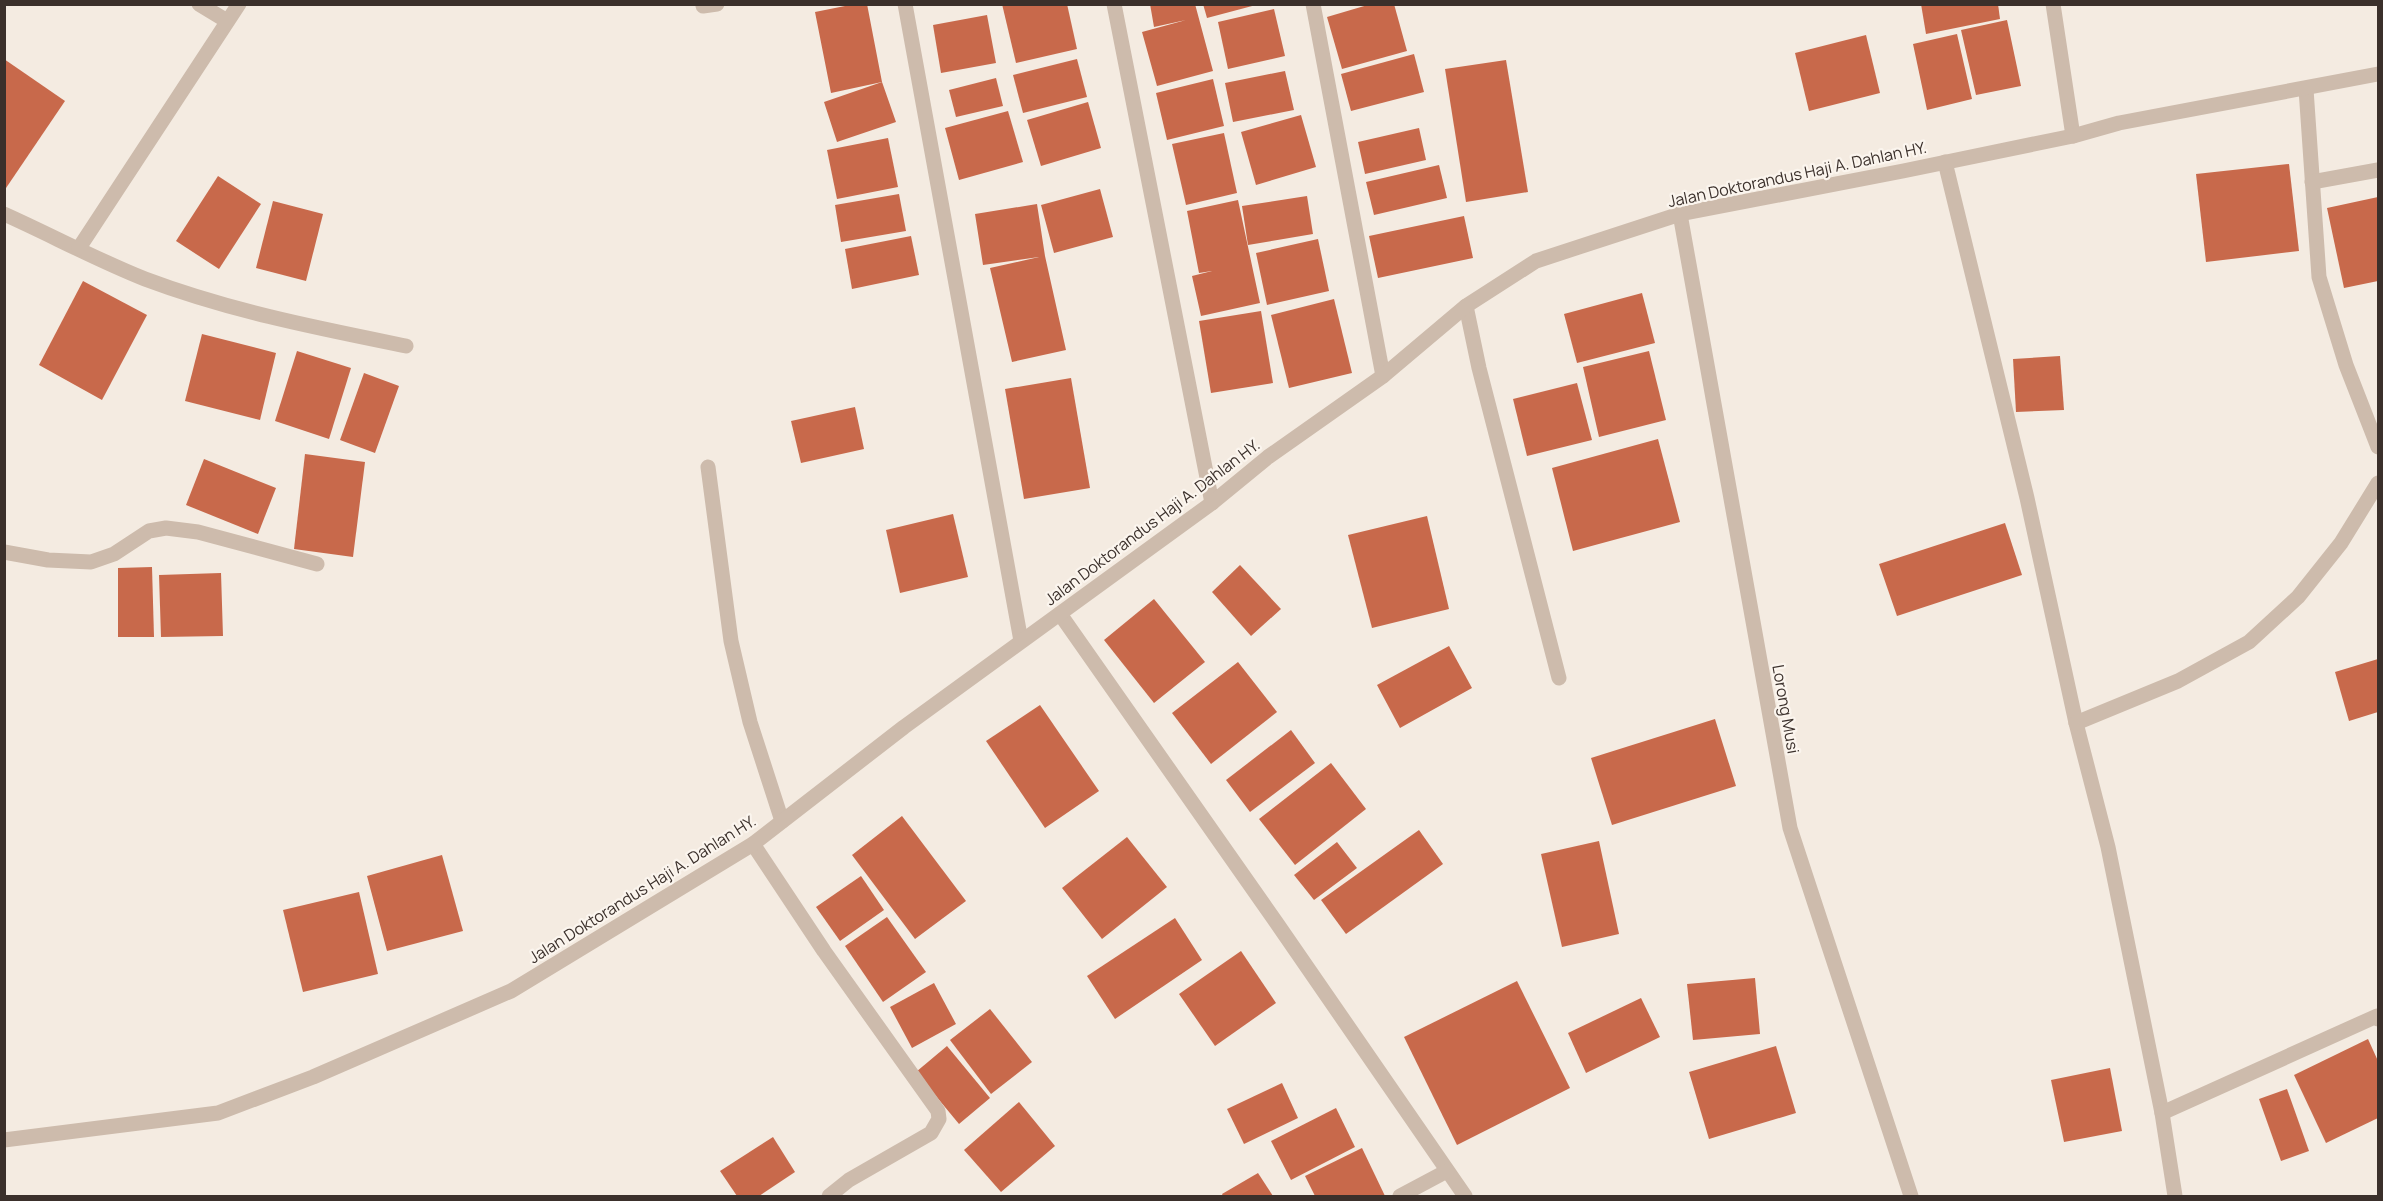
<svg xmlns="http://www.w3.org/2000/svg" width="2383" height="1201" font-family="Manrope,sans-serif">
<rect width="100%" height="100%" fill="#f4ebe1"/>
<g fill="#c8694b">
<polygon points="855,4 867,4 882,82 896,122 837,142 824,102 882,82 831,93 815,12"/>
<polygon points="1002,4 1067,4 1077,49 1016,63"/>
<polygon points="1150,4 1195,4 1213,71 1157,86 1142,32 1186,20 1154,27"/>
<polygon points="1203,4 1256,4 1256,5 1207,18"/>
<polygon points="1371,4 1394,4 1407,51 1342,69 1327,17"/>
<polygon points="1921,4 1998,4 2000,19 1926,34"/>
<polygon points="1274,9 1285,56 1228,69 1218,22"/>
<polygon points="987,15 996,63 941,73 933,25"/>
<polygon points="2007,20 2021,86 1976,95 1961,30"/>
<polygon points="1957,34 1972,99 1927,110 1913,44"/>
<polygon points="1866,35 1880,93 1809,111 1795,53"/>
<polygon points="1414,54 1424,92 1351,111 1341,74"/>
<polygon points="4,59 65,101 4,191"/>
<polygon points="1077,59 1087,97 1023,113 1013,75"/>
<polygon points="1506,60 1528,192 1466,202 1445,69"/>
<polygon points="1285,71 1294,110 1233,122 1225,83"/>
<polygon points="996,78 1003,106 956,117 949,90"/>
<polygon points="1213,79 1224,126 1167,140 1156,93"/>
<polygon points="1088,102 1101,148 1041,166 1027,120"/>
<polygon points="1008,111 1023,162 959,180 945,128"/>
<polygon points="1301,115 1316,167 1256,185 1241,132"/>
<polygon points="1419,128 1426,160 1365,174 1358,142"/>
<polygon points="1224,133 1237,193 1186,205 1172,144"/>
<polygon points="888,138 898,187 837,199 827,150"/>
<polygon points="2289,164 2299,251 2206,262 2196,174"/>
<polygon points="1439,165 1447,198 1374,215 1366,182"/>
<polygon points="218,176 261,204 219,269 176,241"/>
<polygon points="1100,189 1113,237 1054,253 1041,205"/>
<polygon points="899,194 906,231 841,242 835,205"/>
<polygon points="1307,196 1313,234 1248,245 1242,206"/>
<polygon points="2378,197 2378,281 2344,288 2327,208"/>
<polygon points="1238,200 1260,303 1201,316 1192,276 1212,271 1199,273 1187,211"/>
<polygon points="273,201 323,214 306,281 256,268"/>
<polygon points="1037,204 1045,256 1066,350 1012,362 990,268 1039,257 983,265 975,214"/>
<polygon points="1464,216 1473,258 1378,278 1369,236"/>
<polygon points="911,236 919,275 852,289 845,249"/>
<polygon points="1318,239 1329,291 1267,305 1256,253"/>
<polygon points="83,281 147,315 102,400 39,365"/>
<polygon points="1642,293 1655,343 1577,363 1564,314"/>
<polygon points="1334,299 1352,373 1289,388 1271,315"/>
<polygon points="1261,311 1273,383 1211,393 1199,321"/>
<polygon points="202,334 276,353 260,420 185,401"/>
<polygon points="297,351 351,368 329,439 275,421"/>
<polygon points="1649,351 1666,420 1599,437 1583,367"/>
<polygon points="2060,356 2064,410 2016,412 2013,359"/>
<polygon points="364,373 399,386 375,453 340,440"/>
<polygon points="1071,378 1090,488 1024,499 1005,389"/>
<polygon points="1577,383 1592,440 1527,456 1513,399"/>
<polygon points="855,407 864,449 801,463 791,421"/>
<polygon points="1658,439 1680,522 1573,551 1552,468"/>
<polygon points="305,454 365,462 353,557 294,549"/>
<polygon points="204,459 276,488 258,534 186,505"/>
<polygon points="953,514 968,577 900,593 886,530"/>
<polygon points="1427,516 1449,609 1372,628 1348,535"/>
<polygon points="2005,523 2022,575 1897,616 1879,564"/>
<polygon points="1240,565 1281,609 1251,636 1212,592"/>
<polygon points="152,567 154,637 118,637 118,568"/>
<polygon points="221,573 223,636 161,637 159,575"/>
<polygon points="1154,599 1205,662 1154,703 1104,640"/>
<polygon points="1449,646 1472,688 1400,728 1377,685"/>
<polygon points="2378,659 2378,712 2349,721 2335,672"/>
<polygon points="1238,662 1277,712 1211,764 1172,713"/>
<polygon points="1040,705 1099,791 1045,828 986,741"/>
<polygon points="1715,719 1736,786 1612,825 1591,758"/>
<polygon points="1291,730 1315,763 1250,812 1226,780"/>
<polygon points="1331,763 1366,809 1295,865 1259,819"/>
<polygon points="902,816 966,901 915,939 852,855"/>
<polygon points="1419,830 1443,864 1346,934 1321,900"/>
<polygon points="1127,837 1167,887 1102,939 1062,888"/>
<polygon points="1599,841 1619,934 1562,947 1541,854"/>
<polygon points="1337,842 1357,868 1314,900 1294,875"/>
<polygon points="442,855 463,931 387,951 367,876"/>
<polygon points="861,876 884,910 840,941 816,907"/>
<polygon points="359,892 378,974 303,992 283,910"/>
<polygon points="887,917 926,972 883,1002 845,946"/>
<polygon points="1175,918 1202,960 1115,1019 1087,976"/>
<polygon points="1241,951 1276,1003 1215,1046 1179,994"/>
<polygon points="1755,978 1760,1034 1693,1040 1687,984"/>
<polygon points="1517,981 1570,1088 1457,1145 1404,1037"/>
<polygon points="934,983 956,1024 912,1048 890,1007"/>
<polygon points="1641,998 1660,1037 1586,1073 1568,1033"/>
<polygon points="990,1009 1032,1062 991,1094 950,1040"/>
<polygon points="2368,1039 2378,1061 2378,1118 2326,1143 2294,1075"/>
<polygon points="947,1046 990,1098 959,1124 916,1072"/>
<polygon points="1776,1046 1796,1113 1709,1139 1689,1072"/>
<polygon points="2110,1068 2122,1131 2064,1142 2051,1080"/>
<polygon points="1282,1083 1298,1118 1244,1144 1227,1109"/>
<polygon points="2287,1089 2309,1151 2281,1161 2259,1099"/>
<polygon points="1019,1102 1055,1146 1001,1192 964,1150"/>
<polygon points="1336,1108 1355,1147 1291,1180 1271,1141"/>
<polygon points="773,1137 795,1172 759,1196 737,1196 720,1171"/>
<polygon points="1362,1148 1385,1196 1315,1196 1305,1176"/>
<polygon points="1258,1173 1273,1196 1223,1196 1222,1194"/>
</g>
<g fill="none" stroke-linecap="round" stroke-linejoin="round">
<g stroke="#cdbbac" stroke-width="15">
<polyline points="199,4 227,21"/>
<polyline points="905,4 1021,641"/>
<polyline points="1114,4 1212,503"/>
<polyline points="1313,4 1383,376"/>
<polyline points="2053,4 2073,136"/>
<polyline points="703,6 717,4"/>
<polyline points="2306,89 2319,277 2346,365 2378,447"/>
<polyline points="1945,162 2027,498 2076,723 2108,847 2162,1113 2175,1196"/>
<polyline points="2312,182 2378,170"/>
<path d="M4,214c47,21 93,46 141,65 85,32 172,49 261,67"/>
<polyline points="1680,214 1790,828 1911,1196"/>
<polyline points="79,248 239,4"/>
<polyline points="1466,306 1479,368 1559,678"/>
<polyline points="708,467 731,641 750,722 782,821"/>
<polyline points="4,552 48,560 91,562 114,554 149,531 166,528 198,532 317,564"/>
<polyline points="1060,614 1276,922 1465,1196"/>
<polyline points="2076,723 2178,681 2249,642 2298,597 2341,543 2378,483"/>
<polyline points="753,844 824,951 938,1111 939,1119 931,1133 849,1180 829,1196"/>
<polyline points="2162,1113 2377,1016 2378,1019"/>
<polyline points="4,1140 218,1113 313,1077 511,991 753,844 904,727 1212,503 1268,457 1383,376 1466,306 1536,261 1680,214 1903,171 2073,136 2119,123 2378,74"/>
<polyline points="1400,1196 1447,1171"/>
</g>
</g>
<g text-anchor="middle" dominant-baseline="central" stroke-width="4.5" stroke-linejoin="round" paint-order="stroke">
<g font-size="16" fill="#3b302b" stroke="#fbf5ee">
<text transform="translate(1797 174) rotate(-12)">Jalan Doktorandus Haji A. Dahlan HY.</text>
<text transform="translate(1152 522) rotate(-37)">Jalan Doktorandus Haji A. Dahlan HY.</text>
<text transform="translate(1786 709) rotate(80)">Lorong Musi</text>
<text transform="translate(642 889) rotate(-32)">Jalan Doktorandus Haji A. Dahlan HY.</text>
</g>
</g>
<rect width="2383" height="1201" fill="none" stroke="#3b302b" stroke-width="12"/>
</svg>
